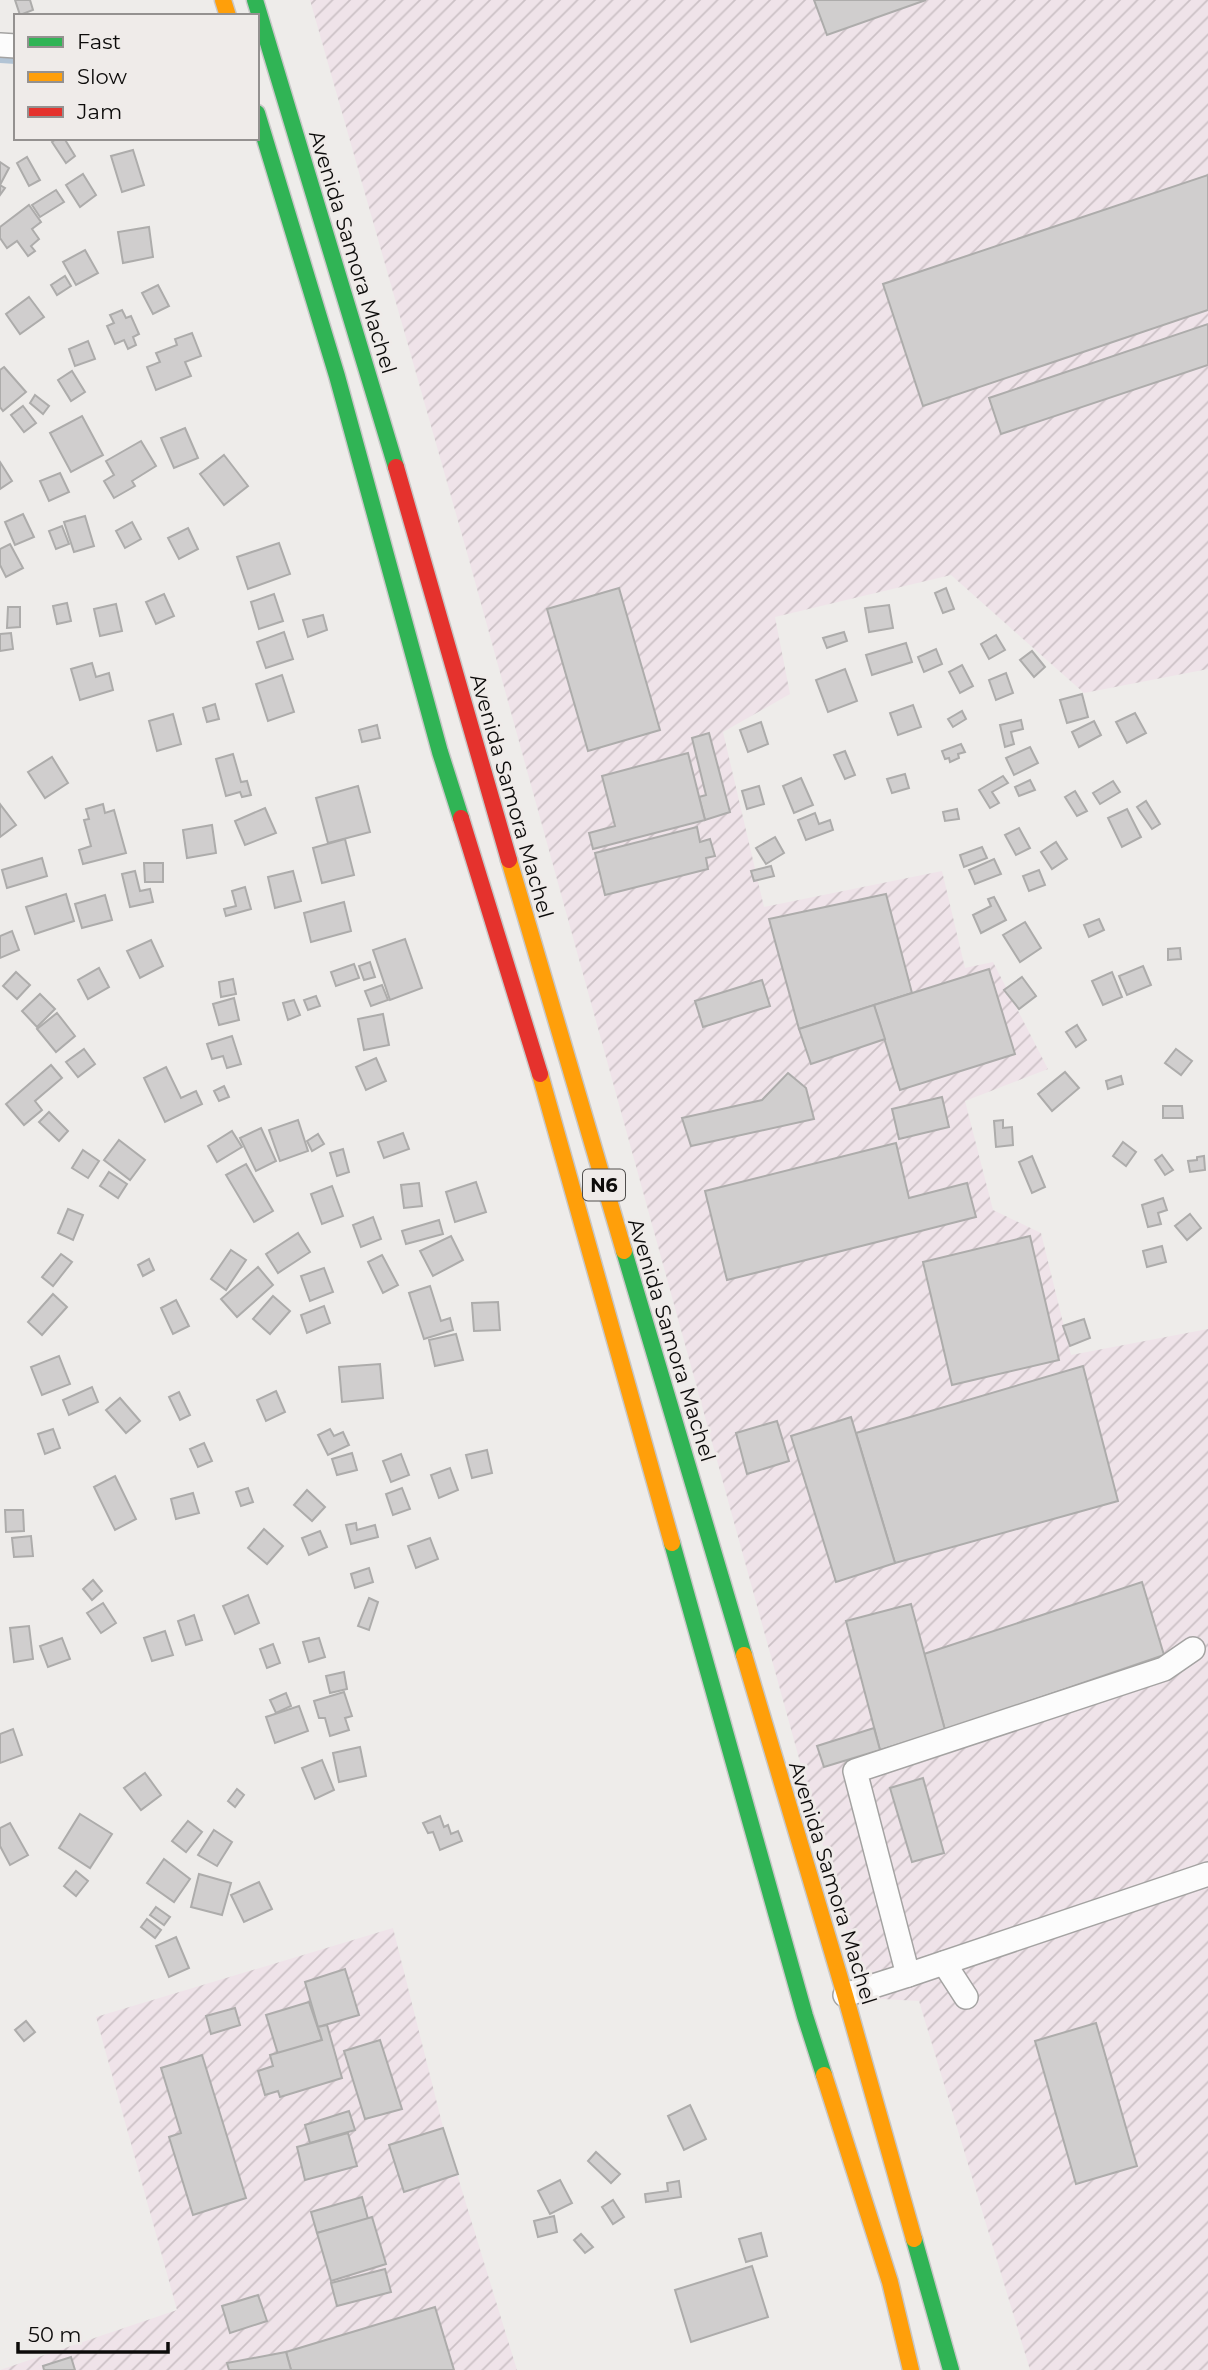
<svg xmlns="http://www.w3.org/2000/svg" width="1208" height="2370" font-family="Montserrat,sans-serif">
<defs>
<pattern id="industrial-furrows" width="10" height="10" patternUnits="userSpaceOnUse" patternTransform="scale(1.75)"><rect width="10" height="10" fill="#efe3e9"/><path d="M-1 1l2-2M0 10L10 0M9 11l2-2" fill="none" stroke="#ccc1c6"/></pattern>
</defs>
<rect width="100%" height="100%" fill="#eeecea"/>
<g fill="url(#industrial-furrows)">
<polygon points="310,0 1208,0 1208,669 1084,693 951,575 775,617 790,694 723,732 764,907 942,871 965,968 993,962 1048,1069 965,1101 993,1210 1041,1233 1071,1355 1208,1329 1208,2370 1030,2370 919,2001 865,1998 466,549"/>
<polygon points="393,1928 445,2135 517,2370 0,2370 177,2310 96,2017"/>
</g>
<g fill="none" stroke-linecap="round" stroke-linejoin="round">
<polyline stroke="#b2c4d5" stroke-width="6" points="0,60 16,61"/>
</g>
<g fill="#d0cece" stroke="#adacab" stroke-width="2">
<polygon points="15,0 30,0 33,10 20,15"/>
<polygon points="814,0 926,0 827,35"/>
<polygon points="57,138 64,138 75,156 66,163 52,142"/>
<polygon points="133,150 144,185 122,192 111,156"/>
<polygon points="27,157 40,180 29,186 17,163"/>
<polygon points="0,162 9,168 0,185 5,188 0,195"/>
<polygon points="83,174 96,195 80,207 66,185"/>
<polygon points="1208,175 1208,310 923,406 883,284"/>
<polygon points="56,190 64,202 40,217 32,205"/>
<polygon points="29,205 41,222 32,229 39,239 31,246 35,251 28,256 17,241 7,248 0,238 0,227"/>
<polygon points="149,227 153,257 123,263 118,232"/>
<polygon points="85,250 98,273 76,285 63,262"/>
<polygon points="65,276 71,286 57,295 51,285"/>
<polygon points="158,285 169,306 153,314 142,293"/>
<polygon points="29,297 44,317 20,334 6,314"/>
<polygon points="122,310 126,318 131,316 139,334 133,337 136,345 128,349 124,340 115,344 107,326 114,323 110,315"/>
<polygon points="1208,324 1208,365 1001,434 989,398"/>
<polygon points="192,333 201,356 185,362 191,376 156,390 147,367 160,362 156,353 177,345 175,339"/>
<polygon points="88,341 95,359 75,366 69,349"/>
<polygon points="4,367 26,392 3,411 0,407 0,370"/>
<polygon points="72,371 85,392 71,401 58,380"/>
<polygon points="35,395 49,406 43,414 30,403"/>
<polygon points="23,406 36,423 24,432 11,415"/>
<polygon points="82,416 103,455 71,472 50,433"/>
<polygon points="185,428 198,458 174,468 161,438"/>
<polygon points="141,441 156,466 132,481 135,486 114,498 104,481 114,475 106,461"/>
<polygon points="224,455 248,486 224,505 200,474"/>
<polygon points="0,462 12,481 0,489"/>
<polygon points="60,473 69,492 49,501 40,481"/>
<polygon points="23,514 34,537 15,545 5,522"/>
<polygon points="85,516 94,546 74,552 64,522"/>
<polygon points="132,522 141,539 125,548 116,531"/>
<polygon points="62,526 69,544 56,549 49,531"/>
<polygon points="188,528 198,549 179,559 168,538"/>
<polygon points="279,543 290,574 248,589 237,557"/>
<polygon points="10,544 23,568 6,577 0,565 0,549"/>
<polygon points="619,588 660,730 588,751 547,609"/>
<polygon points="946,588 954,609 943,613 935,593"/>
<polygon points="164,594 174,616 156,624 146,602"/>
<polygon points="274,594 283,621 259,629 251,602"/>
<polygon points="67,603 71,621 57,624 53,606"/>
<polygon points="116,604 122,631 100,636 94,609"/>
<polygon points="889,605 893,628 869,632 865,608"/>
<polygon points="8,607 20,607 20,627 7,628"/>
<polygon points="323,615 327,630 308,637 303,620"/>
<polygon points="284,632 293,659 266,668 257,642"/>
<polygon points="844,632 847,641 827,648 823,638"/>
<polygon points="11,633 13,649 0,651 0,634"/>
<polygon points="996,635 1005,650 989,659 981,644"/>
<polygon points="906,643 912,662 872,675 866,655"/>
<polygon points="936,649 942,664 924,672 918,657"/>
<polygon points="1032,651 1045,667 1034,677 1020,660"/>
<polygon points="92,663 96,677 109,673 113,690 80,700 71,669"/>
<polygon points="962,665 973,686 960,693 949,672"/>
<polygon points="845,669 857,701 828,712 816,680"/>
<polygon points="1006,673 1013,693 996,700 989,680"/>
<polygon points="282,675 294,712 268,721 256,684"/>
<polygon points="1082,694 1088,717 1067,723 1060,700"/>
<polygon points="215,704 219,719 207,722 203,708"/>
<polygon points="913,705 921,727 898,735 890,713"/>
<polygon points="962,711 966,719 953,727 948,719"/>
<polygon points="1135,713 1146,733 1127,743 1116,722"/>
<polygon points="173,714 181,744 157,751 149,721"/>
<polygon points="1021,720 1023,729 1011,732 1014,744 1005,747 1000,725"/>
<polygon points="1094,721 1101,735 1079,747 1072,732"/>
<polygon points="761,722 768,744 748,752 740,730"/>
<polygon points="377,725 380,738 362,742 359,730"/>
<polygon points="709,733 730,812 705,820 699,797 706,795 692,738"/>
<polygon points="961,744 965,752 958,754 959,758 950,762 949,758 945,759 942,751"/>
<polygon points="1030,747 1038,763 1014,775 1006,758"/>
<polygon points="845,751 855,775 845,779 834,755"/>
<polygon points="688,753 705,820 593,849 589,833 615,826 602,776"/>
<polygon points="233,754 241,782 247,781 251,795 242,797 240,792 226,796 216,759"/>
<polygon points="52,757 68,783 45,798 28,772"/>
<polygon points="905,774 909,788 892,793 887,779"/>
<polygon points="1003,776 1008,783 992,792 999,803 990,808 979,790"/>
<polygon points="801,778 813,805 794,813 783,786"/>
<polygon points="1030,780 1035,790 1019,796 1015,787"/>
<polygon points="1113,781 1120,792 1100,804 1093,793"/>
<polygon points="358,786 370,832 328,843 316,798"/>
<polygon points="759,786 764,804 747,809 742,791"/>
<polygon points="1075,791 1087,811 1077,816 1065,797"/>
<polygon points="1146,801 1160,824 1152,829 1137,807"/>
<polygon points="0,804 16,825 0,837"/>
<polygon points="103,804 105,813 114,810 126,853 83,864 79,850 91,846 84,820 89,819 86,809"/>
<polygon points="265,808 276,833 245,845 235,821"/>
<polygon points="957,809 959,819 945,821 943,812"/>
<polygon points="1127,809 1141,837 1122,847 1108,818"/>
<polygon points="815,813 819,824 830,820 833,830 806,840 798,820"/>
<polygon points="212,825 216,853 187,858 183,830"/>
<polygon points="697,827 700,842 710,839 715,856 706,858 708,869 605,895 595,853"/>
<polygon points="1019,828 1030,848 1016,855 1005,835"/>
<polygon points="775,837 784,853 766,864 756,848"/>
<polygon points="345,839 354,875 322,883 313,848"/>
<polygon points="1056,842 1067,859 1052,869 1041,852"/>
<polygon points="982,847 987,858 964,867 960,855"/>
<polygon points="42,858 47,876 7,888 2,870"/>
<polygon points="994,859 1001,874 975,884 969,870"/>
<polygon points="144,863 163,863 163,882 145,882"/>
<polygon points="771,866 774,876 754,881 751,871"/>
<polygon points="1039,870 1045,885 1029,891 1023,876"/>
<polygon points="135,871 140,891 150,889 153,902 130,907 122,874"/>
<polygon points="293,871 301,901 275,908 268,877"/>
<polygon points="245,887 251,909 226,916 224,909 236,906 232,891"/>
<polygon points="66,894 74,921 35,934 26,907"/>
<polygon points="886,894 912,993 799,1029 769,919"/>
<polygon points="105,895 112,920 82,928 75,904"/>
<polygon points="994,897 1006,920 981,933 973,915 991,906 988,899"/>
<polygon points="344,902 351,931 311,942 304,913"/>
<polygon points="1099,919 1104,930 1089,937 1084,925"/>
<polygon points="1025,922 1041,948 1020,962 1003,935"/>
<polygon points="12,931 19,950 0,958 0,936"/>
<polygon points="405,939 422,988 390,1000 373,950"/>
<polygon points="151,940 163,966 140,978 127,951"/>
<polygon points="1180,948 1181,959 1168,960 1168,949"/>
<polygon points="370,962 375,977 364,980 359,966"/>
<polygon points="354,964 359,978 336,986 331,972"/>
<polygon points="1143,966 1151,985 1127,995 1119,976"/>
<polygon points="99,968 109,987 88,999 78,980"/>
<polygon points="989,969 1015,1054 900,1090 874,1005"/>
<polygon points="16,972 30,985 17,999 3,986"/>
<polygon points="1112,972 1122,997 1103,1005 1092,981"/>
<polygon points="1022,977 1036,996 1019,1009 1004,990"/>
<polygon points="233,979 236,994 221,997 219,982"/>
<polygon points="762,980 770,1006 703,1027 695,1001"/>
<polygon points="382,985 388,1000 371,1006 365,991"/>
<polygon points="40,994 55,1009 37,1027 22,1011"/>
<polygon points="316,996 320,1006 308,1010 304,1000"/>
<polygon points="234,998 239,1020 219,1025 213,1004"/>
<polygon points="294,1000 300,1015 288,1020 283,1003"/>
<polygon points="874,1005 885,1039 811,1064 799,1029"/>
<polygon points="57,1013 75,1036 56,1052 37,1029"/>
<polygon points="383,1014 389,1045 364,1050 358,1019"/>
<polygon points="1077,1025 1086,1040 1076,1047 1066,1032"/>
<polygon points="232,1036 241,1064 227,1068 223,1056 212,1059 207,1044"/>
<polygon points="84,1049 95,1064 78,1077 66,1062"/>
<polygon points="1176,1049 1192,1061 1181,1075 1165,1063"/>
<polygon points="376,1058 386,1081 366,1090 356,1067"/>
<polygon points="51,1065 62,1078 35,1101 42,1110 24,1125 6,1104"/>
<polygon points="166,1067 181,1098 196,1091 202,1104 165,1122 144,1078"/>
<polygon points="1065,1072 1079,1088 1052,1111 1038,1094"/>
<polygon points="788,1073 806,1088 814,1119 691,1146 682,1118 762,1100"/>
<polygon points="1121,1076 1123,1084 1108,1089 1106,1081"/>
<polygon points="224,1086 229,1097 219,1101 214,1091"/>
<polygon points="942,1097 949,1127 899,1139 892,1109"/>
<polygon points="1163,1106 1182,1106 1183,1118 1163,1118"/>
<polygon points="49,1112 68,1131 59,1141 39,1122"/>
<polygon points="298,1120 308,1151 280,1161 269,1130"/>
<polygon points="1003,1120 1003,1128 1012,1127 1013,1145 996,1147 994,1121"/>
<polygon points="261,1128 276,1161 256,1171 240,1138"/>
<polygon points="232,1131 242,1147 217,1162 208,1146"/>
<polygon points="403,1133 409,1149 384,1158 378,1142"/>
<polygon points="318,1134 324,1144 312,1151 307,1141"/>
<polygon points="119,1140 145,1160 130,1180 104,1160"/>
<polygon points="1123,1142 1136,1152 1126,1166 1113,1156"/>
<polygon points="896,1143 909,1198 967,1183 976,1217 727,1280 705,1191"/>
<polygon points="343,1149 349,1172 337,1176 330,1153"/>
<polygon points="83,1150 99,1161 88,1178 72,1168"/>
<polygon points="1162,1155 1173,1170 1165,1175 1155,1160"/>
<polygon points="1032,1156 1045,1187 1032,1193 1019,1162"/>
<polygon points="1204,1156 1205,1170 1190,1172 1188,1161 1197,1160 1197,1157"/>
<polygon points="246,1164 273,1211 254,1222 226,1175"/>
<polygon points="109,1172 127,1184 118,1198 100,1186"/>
<polygon points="476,1182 486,1212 455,1222 446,1192"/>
<polygon points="419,1183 422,1206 404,1208 401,1185"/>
<polygon points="332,1186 343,1216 322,1224 311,1194"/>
<polygon points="1163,1198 1167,1210 1158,1213 1161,1224 1148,1227 1142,1205"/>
<polygon points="68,1209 83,1215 73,1240 58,1233"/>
<polygon points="1190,1214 1201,1228 1187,1240 1175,1226"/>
<polygon points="373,1217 381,1239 361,1247 353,1225"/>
<polygon points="439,1220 443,1234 406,1244 402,1231"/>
<polygon points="298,1233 310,1252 278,1273 266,1254"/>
<polygon points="451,1236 463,1260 433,1276 420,1251"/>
<polygon points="1030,1236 1059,1360 952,1385 923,1262"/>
<polygon points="1162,1246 1166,1262 1147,1267 1143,1251"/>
<polygon points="231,1250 246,1260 226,1290 211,1279"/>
<polygon points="61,1254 72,1262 53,1286 42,1277"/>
<polygon points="382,1255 398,1285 383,1293 368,1262"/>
<polygon points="149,1259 154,1270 143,1276 138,1265"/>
<polygon points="258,1267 273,1285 237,1317 221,1299"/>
<polygon points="324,1268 333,1292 310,1301 301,1276"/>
<polygon points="430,1286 441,1321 450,1318 453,1330 424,1339 409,1293"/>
<polygon points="53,1294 67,1307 42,1335 28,1322"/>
<polygon points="273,1296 290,1311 270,1334 253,1319"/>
<polygon points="176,1300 189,1326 173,1334 161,1308"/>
<polygon points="498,1302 500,1330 474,1331 472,1303"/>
<polygon points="324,1306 330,1323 307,1333 301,1315"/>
<polygon points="1084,1319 1090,1338 1070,1346 1063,1326"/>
<polygon points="456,1334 463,1360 435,1366 429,1340"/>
<polygon points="59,1356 70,1384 42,1395 31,1367"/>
<polygon points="380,1364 383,1398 342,1402 339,1367"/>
<polygon points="1083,1366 1118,1501 895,1563 856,1433"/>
<polygon points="92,1387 98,1402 69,1415 63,1400"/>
<polygon points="276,1391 285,1412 266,1421 257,1400"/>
<polygon points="179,1392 190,1415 180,1420 169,1397"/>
<polygon points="120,1398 140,1421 126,1433 106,1410"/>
<polygon points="851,1417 895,1563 836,1582 791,1436"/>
<polygon points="777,1421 789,1461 747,1474 736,1433"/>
<polygon points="53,1429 60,1448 45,1454 38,1434"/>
<polygon points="330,1429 334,1436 343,1432 349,1445 328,1455 318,1435"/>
<polygon points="204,1443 212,1461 198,1467 190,1449"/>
<polygon points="487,1450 492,1473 472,1478 466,1455"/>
<polygon points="352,1453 357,1470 337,1475 332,1459"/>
<polygon points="401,1454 409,1475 391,1482 383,1461"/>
<polygon points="450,1468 458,1490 439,1498 431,1475"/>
<polygon points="115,1476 136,1519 115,1530 94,1487"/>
<polygon points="248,1488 253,1502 241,1506 236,1492"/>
<polygon points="402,1488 410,1509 393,1515 386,1494"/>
<polygon points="307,1490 325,1507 312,1521 294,1505"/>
<polygon points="193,1493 199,1513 176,1519 171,1499"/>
<polygon points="5,1510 23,1510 24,1531 6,1532"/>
<polygon points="356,1523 357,1530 375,1525 378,1537 351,1544 346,1525"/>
<polygon points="264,1529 283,1546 267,1564 248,1548"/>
<polygon points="320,1531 327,1547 309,1555 302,1538"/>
<polygon points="31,1536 33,1556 14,1557 12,1538"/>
<polygon points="430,1538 438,1559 416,1568 408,1546"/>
<polygon points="369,1568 373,1582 355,1588 351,1574"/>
<polygon points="93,1580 102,1591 92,1600 83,1589"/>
<polygon points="1142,1582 1164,1655 945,1730 924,1654"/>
<polygon points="248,1595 259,1623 235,1634 223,1606"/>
<polygon points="369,1598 378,1602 369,1630 358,1626"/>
<polygon points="103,1603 116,1623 101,1633 87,1613"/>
<polygon points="911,1604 945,1730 880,1750 846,1621"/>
<polygon points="194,1615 202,1640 186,1645 178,1621"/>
<polygon points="29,1626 33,1659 14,1662 10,1628"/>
<polygon points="165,1631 173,1655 152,1661 144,1638"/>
<polygon points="62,1638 70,1659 48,1667 40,1646"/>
<polygon points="319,1638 325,1657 309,1662 303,1642"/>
<polygon points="273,1644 280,1663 267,1668 260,1649"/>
<polygon points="344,1672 347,1689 330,1693 326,1676"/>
<polygon points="344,1692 352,1716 345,1718 349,1730 330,1736 325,1718 319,1718 314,1701"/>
<polygon points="286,1693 291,1706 276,1713 270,1700"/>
<polygon points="299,1706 308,1731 275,1743 266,1717"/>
<polygon points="874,1728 880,1750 824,1767 817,1746"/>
<polygon points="13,1729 22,1755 0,1763 0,1734"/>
<polygon points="360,1747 366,1776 339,1782 333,1753"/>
<polygon points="322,1760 334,1790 315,1799 302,1768"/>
<polygon points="145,1773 161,1795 141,1810 124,1788"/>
<polygon points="923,1778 944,1853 912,1862 890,1788"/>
<polygon points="237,1789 244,1795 235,1807 228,1801"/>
<polygon points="80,1814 112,1834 90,1868 59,1848"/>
<polygon points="440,1816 444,1827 448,1825 451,1834 458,1831 462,1841 440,1850 433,1832 428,1833 423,1823"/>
<polygon points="188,1821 202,1832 186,1852 172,1841"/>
<polygon points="10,1823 28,1855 10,1865 0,1846 0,1828"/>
<polygon points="214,1830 232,1842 217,1866 198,1855"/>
<polygon points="164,1859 190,1879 174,1902 147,1883"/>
<polygon points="76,1871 88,1881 76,1896 64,1886"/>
<polygon points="199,1874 231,1883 222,1915 191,1907"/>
<polygon points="259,1882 272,1909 244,1922 231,1895"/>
<polygon points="156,1907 170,1917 164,1925 150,1915"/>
<polygon points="147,1919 161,1930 155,1938 141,1927"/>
<polygon points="176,1937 189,1968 169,1977 156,1946"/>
<polygon points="345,1969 359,2015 318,2027 305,1982"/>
<polygon points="309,2002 322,2040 278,2054 266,2015"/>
<polygon points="235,2008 240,2025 211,2034 206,2016"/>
<polygon points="26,2021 35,2032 24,2041 15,2030"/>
<polygon points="1096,2023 1137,2166 1076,2184 1035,2041"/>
<polygon points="327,2025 342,2078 280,2097 278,2091 265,2095 258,2071 273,2066 270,2055 322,2040 318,2027"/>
<polygon points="380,2040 402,2109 365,2119 344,2051"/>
<polygon points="202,2055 246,2198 193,2215 169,2137 181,2133 161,2068"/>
<polygon points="690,2105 706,2139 684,2150 668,2116"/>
<polygon points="349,2111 355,2130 310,2143 305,2125"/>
<polygon points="443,2128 458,2174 404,2192 389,2145"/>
<polygon points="348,2133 357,2166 305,2180 297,2147"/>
<polygon points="596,2152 620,2174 611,2183 588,2161"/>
<polygon points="560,2180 572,2203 550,2214 538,2191"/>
<polygon points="679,2181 681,2197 646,2202 645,2194 668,2191 667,2183"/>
<polygon points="362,2197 368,2219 317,2233 311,2212"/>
<polygon points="613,2200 624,2217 613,2224 602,2207"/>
<polygon points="554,2216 557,2232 538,2237 534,2221"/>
<polygon points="372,2217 386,2264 331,2281 317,2233"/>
<polygon points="761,2233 767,2256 746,2262 739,2239"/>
<polygon points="581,2234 593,2247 585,2253 574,2240"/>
<polygon points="752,2266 768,2317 691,2342 675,2290"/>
<polygon points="385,2269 391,2292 337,2306 331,2283"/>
<polygon points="258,2295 267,2321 230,2333 222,2306"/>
<polygon points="435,2307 454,2370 291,2370 286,2352"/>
<polygon points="286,2352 291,2370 229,2370 227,2363"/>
<polygon points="71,2357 75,2370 44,2370 43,2366"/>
</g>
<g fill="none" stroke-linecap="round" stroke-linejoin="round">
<g stroke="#a4a3a2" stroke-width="26">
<g id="street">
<polyline points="0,45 16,46"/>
<polyline points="944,1963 966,1997"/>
<polyline points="908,1975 855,1771 1164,1669 1193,1649"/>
<polyline points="845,1995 908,1975 1208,1874"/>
</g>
</g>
<g stroke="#c8c7c7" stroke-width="19">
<g id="fast">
<polyline points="255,0 396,467"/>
<polyline points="257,113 337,376 440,752 461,818"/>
<polyline points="624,1251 744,1655"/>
<polyline points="672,1543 805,2016 824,2075"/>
<polyline points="914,2239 951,2370"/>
</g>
</g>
<g stroke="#c8c7c7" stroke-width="19">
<g id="slow">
<polyline points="223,0 228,16"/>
<polyline points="509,860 624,1251"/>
<polyline points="540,1074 672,1543"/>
<polyline points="744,1655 845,1995 914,2239"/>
<polyline points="824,2075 890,2282 911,2370"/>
</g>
</g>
<g stroke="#c8c7c7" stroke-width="19">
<g id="jam">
<polyline points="396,467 509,860"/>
<polyline points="461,818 540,1074"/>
</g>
</g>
<use href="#street" stroke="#fcfcfc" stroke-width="23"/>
<use href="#fast" stroke="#30b455" stroke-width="16"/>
<use href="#slow" stroke="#ff9f0a" stroke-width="16"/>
<use href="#jam" stroke="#e5322d" stroke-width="16"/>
</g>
<g text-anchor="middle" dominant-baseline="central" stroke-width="6" stroke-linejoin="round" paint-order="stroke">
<rect fill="#efebe9" stroke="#504e4d" stroke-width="2" x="583" y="1169.5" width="42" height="31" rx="5"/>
<g font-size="19" font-weight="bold" fill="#0c0b0a">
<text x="604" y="1185">N6</text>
</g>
<g font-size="21" fill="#0c0b0a" stroke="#efebe9">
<text transform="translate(353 252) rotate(73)">Avenida Samora Machel</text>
<text transform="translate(512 796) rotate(74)">Avenida Samora Machel</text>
<text transform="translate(672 1340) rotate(73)">Avenida Samora Machel</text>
<text transform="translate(833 1883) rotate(73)">Avenida Samora Machel</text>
</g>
</g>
<rect x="14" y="14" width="245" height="126" fill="#efebe9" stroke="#949190" stroke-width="2"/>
<rect x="28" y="37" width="35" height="10" fill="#30b455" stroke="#949190" stroke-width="2"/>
<text x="77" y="49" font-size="21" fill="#0c0b0a">Fast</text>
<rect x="28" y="72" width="35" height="10" fill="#ff9f0a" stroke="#949190" stroke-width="2"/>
<text x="77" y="84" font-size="21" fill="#0c0b0a">Slow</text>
<rect x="28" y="107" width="35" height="10" fill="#e5322d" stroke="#949190" stroke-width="2"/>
<text x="77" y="119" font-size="21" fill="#0c0b0a">Jam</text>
<path d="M18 2342v10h150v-10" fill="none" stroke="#0c0b0a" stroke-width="3.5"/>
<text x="28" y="2342" font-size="21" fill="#0c0b0a" stroke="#efebe9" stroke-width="5" paint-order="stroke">50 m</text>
</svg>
